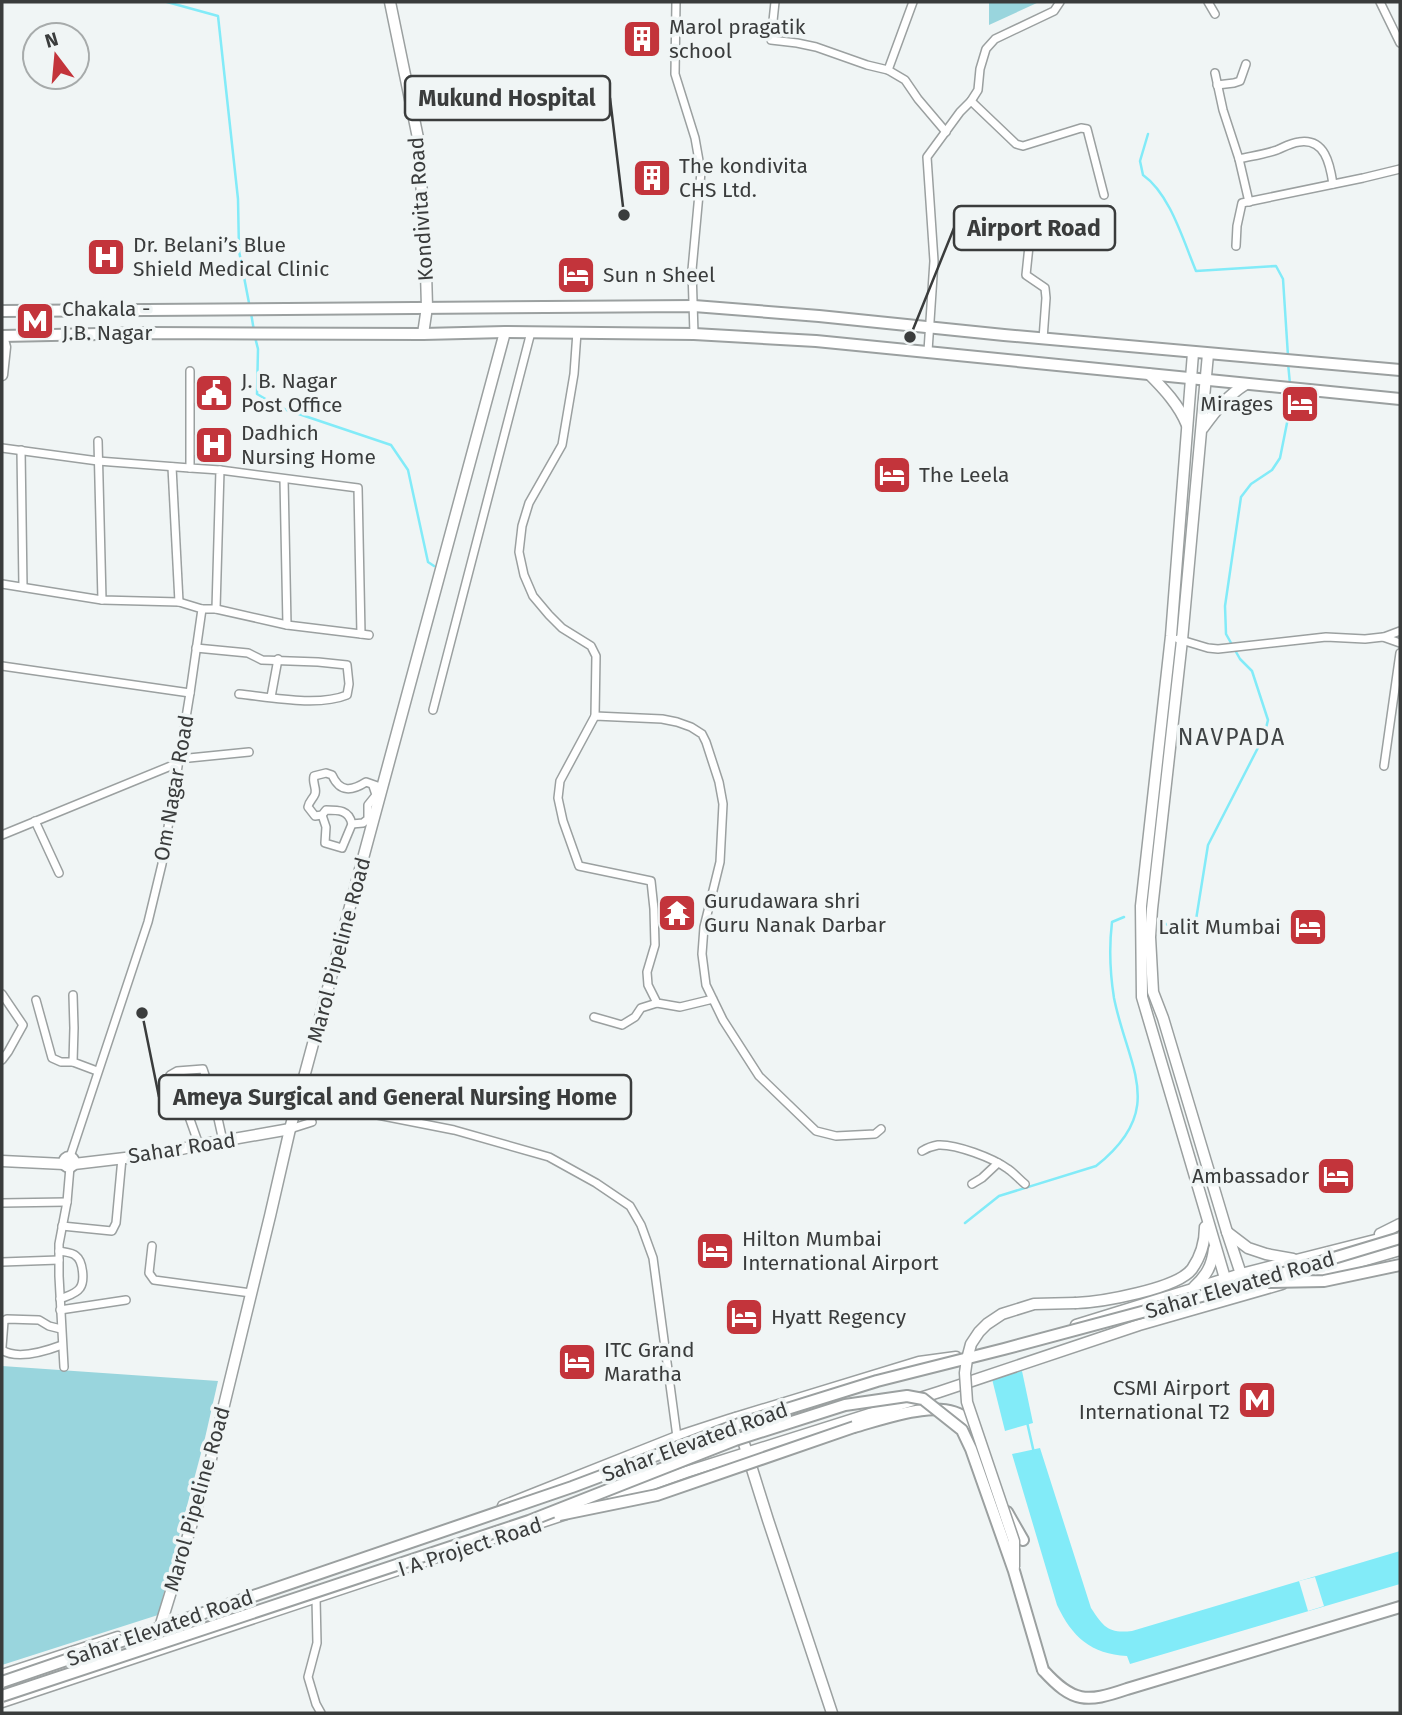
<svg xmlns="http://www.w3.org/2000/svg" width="1402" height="1715" font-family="'Fira Sans',sans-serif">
<rect width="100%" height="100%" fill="#f0f5f5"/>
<g fill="#99d5dd">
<polygon points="989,2 1039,2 989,25"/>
<polygon points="2,1366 218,1381 205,1438 158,1615 2,1665"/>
</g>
<g fill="#82ebf8">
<polygon points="1022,1371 1033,1423 1005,1431 992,1379"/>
<path d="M1040,1448l51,160c12,18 17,26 41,23l268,-80v33l-270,80 -3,-8c-36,-2 -55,-19 -70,-51l-45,-151z"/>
</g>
<polygon fill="#f0f5f5" points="1315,1577 1324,1606 1308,1611 1299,1581"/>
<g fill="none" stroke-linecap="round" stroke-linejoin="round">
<g stroke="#82ebf8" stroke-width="2.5">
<polyline points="167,2 218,16 238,199 239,251 249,303"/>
<path d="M1148,134l-8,27 3,14c27,19 40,65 53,96l80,-5 7,13 5,77"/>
<polyline points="251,313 254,331"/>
<polyline points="255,337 258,349 257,394 281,408 391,445 408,470 428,562 434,566"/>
<polyline points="1288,363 1290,384"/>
<polyline points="1166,924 1189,930 1195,926 1208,845 1264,736 1268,720 1252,671 1240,659 1226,634 1225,606 1241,497 1251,484 1272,470 1280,458 1291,403 1290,391"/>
<path d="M965,1223l34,-27 97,-30c72,-57 32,-98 18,-168 -4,-25 -5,-51 -2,-76l12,-5"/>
<polyline points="1027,1422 1034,1453"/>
</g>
<g stroke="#9ba0a0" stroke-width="10">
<g id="street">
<polyline points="676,2 675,74 695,138 701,172 692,270 694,334"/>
<polyline points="775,2 771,40 797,43 816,47 867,65 888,70 905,80 918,99 946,132"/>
<polyline points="1208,2 1215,14"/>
<polyline points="1380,2 1400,43"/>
<polyline points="888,70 913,2"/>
<path d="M1215,73l8,37 16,49c13,-3 26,-5 38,-9 7,-3 14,-7 22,-8 26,-4 31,22 34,42"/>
<polyline points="1217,85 1234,83 1240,81 1246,64"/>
<polyline points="971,101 1016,144 1023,146 1081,128 1087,129 1104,195"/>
<polyline points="1239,159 1249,202"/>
<polyline points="1041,229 1029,246 1026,275 1045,288 1046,298 1043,339"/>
<polyline points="1236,246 1237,226 1242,203 1363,178 1400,169"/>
<polyline points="577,332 574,374 562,445 529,503 522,526 519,552 524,575 533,596 549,615 562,628 591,646 596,656 595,716"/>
<polyline points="928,351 934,261 927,157 960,112 971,101 978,90 980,69 986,49 995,39 1054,11 1060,2"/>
<polyline points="190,371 190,468 220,470 216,609 202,609"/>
<polyline points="98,441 102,600"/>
<polyline points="2,448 98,461 190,468"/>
<polyline points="21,450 23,587"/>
<polyline points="172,467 179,602"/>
<polyline points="220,470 358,488 361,634"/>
<polyline points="284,479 287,625"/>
<polyline points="2,584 102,600 179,602 202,609 190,693 162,864 148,922 70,1157"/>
<polyline points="216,609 287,625 369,635"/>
<polyline points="1384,637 1400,631"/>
<polyline points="1178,639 1208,648 1218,649 1326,637 1365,639 1383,637 1400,643"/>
<path d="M196,648l52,5 14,7 56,2 29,3 2,19 -2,11c-29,12 -78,2 -108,-1"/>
<polyline points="2,666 190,693"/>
<polyline points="271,697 278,659"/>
<polyline points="433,710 531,332"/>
<polyline points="179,759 249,752"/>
<polyline points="1384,766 1400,653"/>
<path d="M373,786l3,9 -8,10v14l-5,4 -11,1c-3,-14 -13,-14 -26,-14l-4,5 -7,1 -7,-9c1,-6 5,-8 7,-13 2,-6 -3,-11 -1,-18l12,-3 6,2c8,18 20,16 34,7l17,6"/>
<polyline points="322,815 326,827 325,843 342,848 352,824"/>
<polyline points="35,821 59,873"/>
<polyline points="2,835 178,763"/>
<polyline points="2,994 23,1025 8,1052 2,1060"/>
<polyline points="73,995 74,1028 73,1062 97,1071"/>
<polyline points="713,999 680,1007 657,1003 648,985 647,972 655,945 654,909 651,881 579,866 563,821 558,798 560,781 595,716 662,719 677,722 691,727 702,734 706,742 719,782 723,804 720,862 704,927 702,954 706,985 723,1020 759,1076 816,1131 836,1136 875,1134 881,1129"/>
<polyline points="36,1000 52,1058 61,1062 73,1062"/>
<polyline points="594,1017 622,1025 635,1017 641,1008 657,1003"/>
<polyline points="342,1108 454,1130 549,1157 596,1183 630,1206 641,1225 653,1258 677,1437"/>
<polyline points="290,1129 312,1122"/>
<polyline points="199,1145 187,1111 171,1115 167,1103 171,1101 170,1075 177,1071 203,1069 215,1105 223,1141"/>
<path d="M922,1151c5,-3 10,-5 16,-6 18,-1 55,13 70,24 6,4 11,10 17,15"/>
<polyline points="972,1184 982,1178 998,1163"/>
<polyline points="2,1203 67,1202"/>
<polyline points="62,1226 112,1231 116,1223 122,1158"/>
<polyline points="152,1246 149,1273 154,1280 251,1293"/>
<path d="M59,1251c5,1 13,1 17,5 7,5 9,25 4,32 -4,6 -13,8 -20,11"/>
<polyline points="2,1262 59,1260"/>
<polyline points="60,1310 126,1300"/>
<polyline points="2,1347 4,1321 7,1319 39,1320 49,1326 61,1329"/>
<path d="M2,1350c15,10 44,1 60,-5"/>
<polyline points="64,1367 59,1276 59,1244 67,1202 70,1167"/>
<polyline points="316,1598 317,1643 308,1677 316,1704 321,1713"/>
</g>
</g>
<g stroke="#9ba0a0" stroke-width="13">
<g id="secondary">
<polyline points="390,2 418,138 425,237 427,307 423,334"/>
<polyline points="1193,353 1171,636 1141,906 1142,997 1227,1285"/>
<polyline points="1208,354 1182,640 1152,909 1150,937 1153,992 1163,1018 1227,1232 1243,1280"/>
<path d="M1149,374c15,15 30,31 38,51"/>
<polyline points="2,375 5,347 2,336"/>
<path d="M1203,428c13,-18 24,-32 43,-44"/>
<circle cx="69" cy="1162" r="5"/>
<polyline points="2,1161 64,1164"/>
<polyline points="74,1164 159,1154 199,1145 290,1129"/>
<polyline points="1227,1232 1248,1248 1266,1254 1293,1259"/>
<polyline points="1380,1234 1400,1224"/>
<polyline points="1300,1279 1400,1250"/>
<path d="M1194,1287c12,-11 18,-21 20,-38"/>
<path d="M1076,1303c25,-1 101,-14 116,-34 9,-13 13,-27 13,-42"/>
<polyline points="1076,1325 1241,1274 1391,1236"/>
<polyline points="736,1418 768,1520 832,1713"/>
<polyline points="596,1504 686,1472 939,1392 1139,1325 1282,1284"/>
<polyline points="503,1506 677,1437 729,1420 919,1362 956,1357"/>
<polyline points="162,1648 161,1624 208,1471 270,1216 290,1129 505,332"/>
<polyline points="2,1675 118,1637"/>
<polyline points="2,1702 566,1514"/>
</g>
</g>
<g stroke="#9ba0a0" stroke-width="14">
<g id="primary">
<polyline points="2,311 694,306 819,316 1004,335 1400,370"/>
<polyline points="2,336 149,333 423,334 505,332 694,334 816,341 1400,399"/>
<path d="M854,1427c29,-8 89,-31 114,-7 3,2 5,6 7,9"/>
<polyline points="1007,1512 1023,1540"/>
<path d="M1043,1670c30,33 43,33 84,19l273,-82"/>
</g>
</g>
<use href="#street" stroke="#fff" stroke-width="7"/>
<use href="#secondary" stroke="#fff" stroke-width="10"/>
<use href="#primary" stroke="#fff" stroke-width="10"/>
<g stroke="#9ba0a0" stroke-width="13" stroke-linecap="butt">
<polyline id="secondary-bridge" points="1014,1567 1014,1541 967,1402 965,1373 967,1359 971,1344 979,1332 987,1324 1002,1314 1034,1304 1076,1303"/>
</g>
<g stroke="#9ba0a0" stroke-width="14" stroke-linecap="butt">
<g id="primary-bridge">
<polyline points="1268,1282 1324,1281 1400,1265"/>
<polyline points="559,1515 657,1495 854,1427"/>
<polyline points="2,1682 572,1487 739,1424 877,1381 1004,1349 1254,1282 1400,1238"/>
<polyline points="2,1696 529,1521 735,1440 845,1405 907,1396 923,1399 962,1430 971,1449 1014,1571 1043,1670"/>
</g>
</g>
<use href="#secondary-bridge" stroke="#fff" stroke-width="10"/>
<use href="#primary-bridge" stroke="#fff" stroke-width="10"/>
</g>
<defs>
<g id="building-square" transform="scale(2.0125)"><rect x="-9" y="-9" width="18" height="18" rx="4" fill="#c3343b" stroke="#f0f5f5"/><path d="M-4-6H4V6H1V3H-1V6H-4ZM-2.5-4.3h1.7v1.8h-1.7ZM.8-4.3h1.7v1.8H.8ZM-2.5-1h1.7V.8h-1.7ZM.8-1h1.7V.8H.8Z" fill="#fff"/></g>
<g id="hospital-square" transform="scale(2.0125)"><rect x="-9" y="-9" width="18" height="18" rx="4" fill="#c3343b" stroke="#f0f5f5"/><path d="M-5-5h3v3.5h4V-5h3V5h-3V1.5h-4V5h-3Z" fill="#fff"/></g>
<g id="hotel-square" transform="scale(2.0125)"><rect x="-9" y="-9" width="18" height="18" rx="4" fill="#c3343b" stroke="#f0f5f5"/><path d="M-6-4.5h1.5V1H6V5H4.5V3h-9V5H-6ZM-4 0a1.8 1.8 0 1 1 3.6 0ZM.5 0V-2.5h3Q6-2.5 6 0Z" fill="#fff"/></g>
<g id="metro-square" transform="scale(2.0125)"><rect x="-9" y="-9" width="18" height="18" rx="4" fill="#c3343b" stroke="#f0f5f5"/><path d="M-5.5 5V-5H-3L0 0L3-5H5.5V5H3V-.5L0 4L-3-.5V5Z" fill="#fff"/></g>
<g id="civic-square" transform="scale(2.0125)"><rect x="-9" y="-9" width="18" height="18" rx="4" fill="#c3343b" stroke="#f0f5f5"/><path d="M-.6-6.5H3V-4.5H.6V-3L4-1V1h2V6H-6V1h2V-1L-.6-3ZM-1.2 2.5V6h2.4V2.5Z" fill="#fff"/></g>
<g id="temple-square" transform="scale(2.0125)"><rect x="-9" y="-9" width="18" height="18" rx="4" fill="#c3343b" stroke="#f0f5f5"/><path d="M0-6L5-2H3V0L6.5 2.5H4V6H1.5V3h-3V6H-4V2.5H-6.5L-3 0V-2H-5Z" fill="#fff"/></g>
</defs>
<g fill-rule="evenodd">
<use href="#building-square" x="642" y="39"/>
<use href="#building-square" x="652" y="178"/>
<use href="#hospital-square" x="106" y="257"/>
<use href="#hotel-square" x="576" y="275"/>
<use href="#metro-square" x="35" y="321"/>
<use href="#civic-square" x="214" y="393"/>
<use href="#hotel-square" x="1300" y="404"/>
<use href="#hospital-square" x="214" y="445"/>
<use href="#hotel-square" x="892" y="475"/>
<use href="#temple-square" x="677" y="913"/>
<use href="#hotel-square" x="1308" y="927"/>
<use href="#hotel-square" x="1336" y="1176"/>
<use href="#hotel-square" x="715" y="1251"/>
<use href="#hotel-square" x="744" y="1317"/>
<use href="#hotel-square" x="577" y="1362"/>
<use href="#metro-square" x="1257" y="1400"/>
</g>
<g text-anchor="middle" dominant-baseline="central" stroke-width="7" stroke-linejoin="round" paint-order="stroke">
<g font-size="21" fill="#3a3c3c" stroke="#f0f5f5" text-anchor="start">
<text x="669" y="27">Marol pragatik<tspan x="669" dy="24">school</tspan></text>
<text x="679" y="166">The kondivita<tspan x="679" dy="24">CHS Ltd.</tspan></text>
<text x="133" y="245">Dr. Belani’s Blue<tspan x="133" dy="24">Shield Medical Clinic</tspan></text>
<text x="603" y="275">Sun n Sheel</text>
<text x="62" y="309">Chakala -<tspan x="62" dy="24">J.B. Nagar</tspan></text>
<text x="241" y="381">J. B. Nagar<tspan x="241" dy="24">Post Office</tspan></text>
<text x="1273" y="404" text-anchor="end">Mirages</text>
<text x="241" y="433">Dadhich<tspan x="241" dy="24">Nursing Home</tspan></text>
<text x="919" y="475">The Leela</text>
<text x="704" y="901">Gurudawara shri<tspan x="704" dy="24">Guru Nanak Darbar</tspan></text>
<text x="1281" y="927" text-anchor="end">Lalit Mumbai</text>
<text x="1309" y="1176" text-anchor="end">Ambassador</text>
<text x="742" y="1239">Hilton Mumbai<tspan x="742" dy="24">International Airport</tspan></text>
<text x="771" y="1317">Hyatt Regency</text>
<text x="604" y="1350">ITC Grand<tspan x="604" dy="24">Maratha</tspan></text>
<text x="1230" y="1388" text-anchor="end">CSMI Airport<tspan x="1230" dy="24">International T2</tspan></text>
</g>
<g font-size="21" fill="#3a3c3c" stroke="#f0f5f5">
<text transform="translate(421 209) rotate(-94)">Kondivita Road</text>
<text transform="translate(174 788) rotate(-80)">Om Nagar Road</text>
<text transform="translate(339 950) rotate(-75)">Marol Pipeline Road</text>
<text transform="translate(182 1148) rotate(-9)">Sahar Road</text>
<text transform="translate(1240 1285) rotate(-16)">Sahar Elevated Road</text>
<text transform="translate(695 1442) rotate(-20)">Sahar Elevated Road</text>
<text transform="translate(197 1499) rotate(-74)">Marol Pipeline Road</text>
<text transform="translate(470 1547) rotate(-18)">I A Project Road</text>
<text transform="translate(160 1628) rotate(-19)">Sahar Elevated Road</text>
</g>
<g font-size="23" letter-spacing="2" fill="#3f4344" stroke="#f0f5f5">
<text x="1232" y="737">NAVPADA</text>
</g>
</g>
<path fill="none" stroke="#3a3c3c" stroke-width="2.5" d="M624 215L610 98M910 337L954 228M142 1013L159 1097"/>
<g fill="#3a3c3c" stroke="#f0f5f5" stroke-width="2.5">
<circle cx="624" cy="215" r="7"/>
<circle cx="910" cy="337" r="7"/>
<circle cx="142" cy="1013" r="7"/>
</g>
<g fill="#f0f5f5" stroke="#3a3c3c" stroke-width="2.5">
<rect x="405" y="76" width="205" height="44" rx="7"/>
<rect x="954" y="206" width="161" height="44" rx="7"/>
<rect x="159" y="1075" width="472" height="44" rx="7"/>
</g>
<g font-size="23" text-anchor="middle" font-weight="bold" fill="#3a3c3c">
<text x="507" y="106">Mukund Hospital</text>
<text x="1034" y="236">Airport Road</text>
<text x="395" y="1105">Ameya Surgical and General Nursing Home</text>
</g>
<rect width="1402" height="1715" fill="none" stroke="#3a3c3c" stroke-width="7"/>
<g transform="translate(56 56) rotate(344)"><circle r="33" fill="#f0f5f5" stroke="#a7abab" stroke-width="2"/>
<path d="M0-5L12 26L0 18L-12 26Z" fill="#c3343b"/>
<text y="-10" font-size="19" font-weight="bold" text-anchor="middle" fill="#3a3c3c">N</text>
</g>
</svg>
